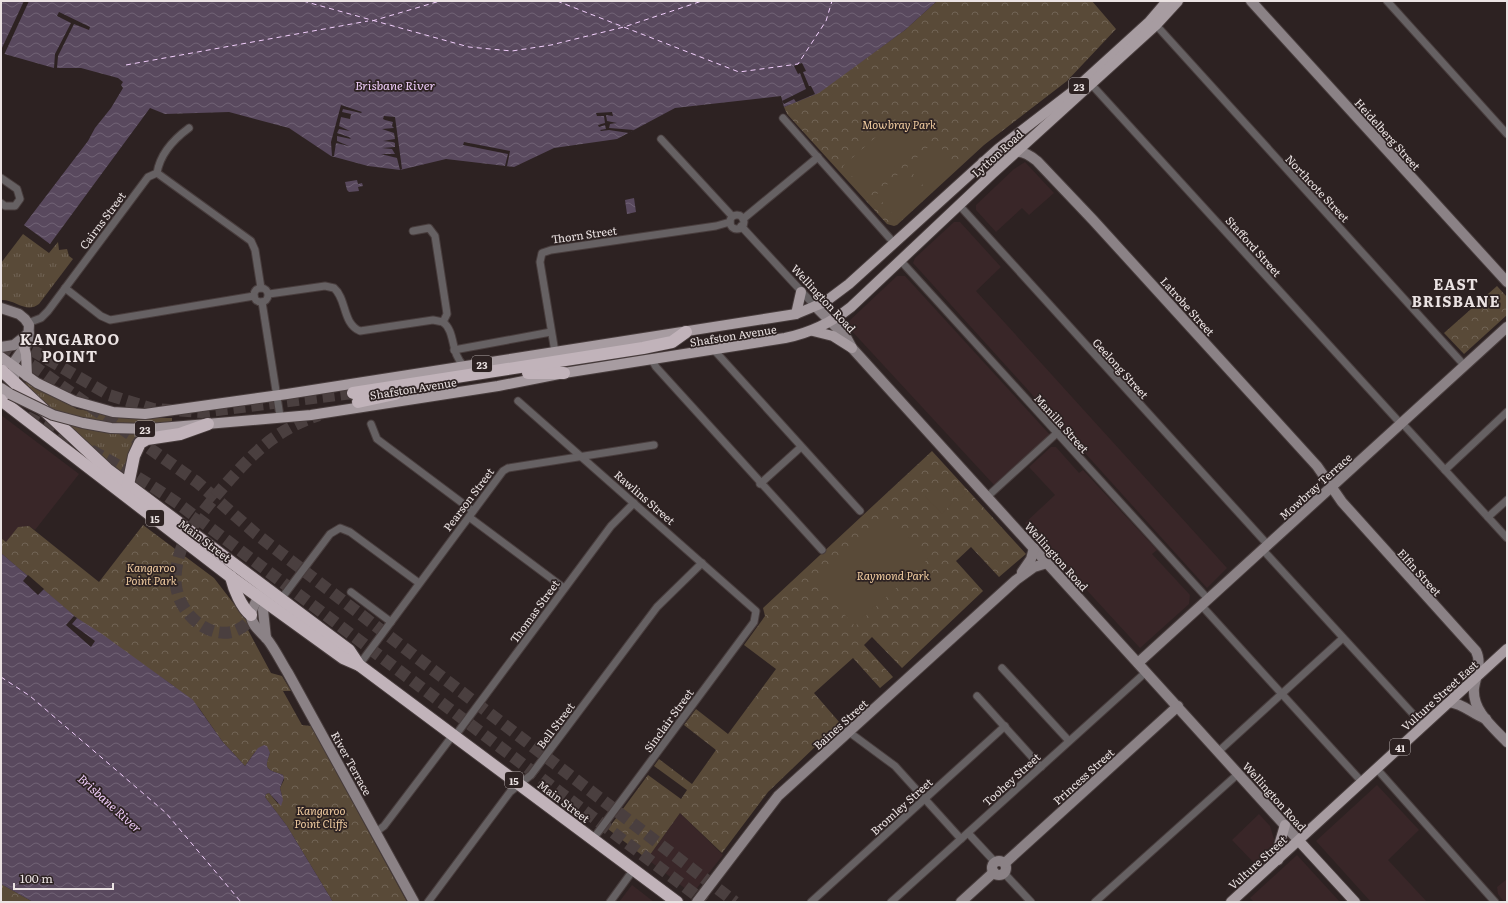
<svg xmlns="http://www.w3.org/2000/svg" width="1508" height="903" font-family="Literata,serif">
<defs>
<pattern id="grass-tufts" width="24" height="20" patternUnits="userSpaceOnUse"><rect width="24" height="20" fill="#594a38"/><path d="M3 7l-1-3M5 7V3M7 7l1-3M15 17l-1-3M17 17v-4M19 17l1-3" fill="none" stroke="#716455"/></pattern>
<pattern id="forest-crowns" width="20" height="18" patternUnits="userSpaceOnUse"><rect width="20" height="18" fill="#594a38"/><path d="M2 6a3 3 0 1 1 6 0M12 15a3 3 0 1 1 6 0" fill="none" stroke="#716455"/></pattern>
<pattern id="water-waves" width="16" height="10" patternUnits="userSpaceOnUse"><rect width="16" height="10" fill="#59495e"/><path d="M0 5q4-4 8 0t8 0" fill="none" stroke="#716375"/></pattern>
</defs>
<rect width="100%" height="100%" fill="#2d2222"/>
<g fill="#392628">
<polygon points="1025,162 1054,193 1029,215 1022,208 996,232 976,210 976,205 1014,169"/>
<polygon points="954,222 960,222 1001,267 976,291 1227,568 1207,588 913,263 915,258"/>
<polygon points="897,276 905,276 1051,436 995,486 849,328 848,322"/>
<polygon points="1,415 79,474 35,530 29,526 6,542 1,538"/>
<polygon points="1051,447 1056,447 1079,473 1083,470 1157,550 1152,554 1190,595 1189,604 1140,648 1025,523 1055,495 1029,467"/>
<polygon points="1377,785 1419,830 1388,860 1427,902 1371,902 1316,841"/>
<polygon points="680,813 723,855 693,893 691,893 647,859"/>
<polygon points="1259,814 1270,826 1274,839 1272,846 1255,864 1232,840"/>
<polygon points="1297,855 1340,902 1254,902 1250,898"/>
<polygon points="1507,879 1507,902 1504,902 1498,894 1497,887"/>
<polygon points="632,885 654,902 619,902"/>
</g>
<g fill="url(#grass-tufts)">
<path d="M23,234l26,19 9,-11 1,8 8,-1 2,7 4,3 -34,45c-13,10 -24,-5 -38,-4v-37z"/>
<polygon points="27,381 77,409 130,418 172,418 172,423 126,424 84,419 51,409 25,383"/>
<polygon points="63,422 102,432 149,434 126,476"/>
</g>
<g fill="url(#forest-crowns)">
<polygon points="937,1 1092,1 1116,29 1067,81 984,145 897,225 894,226 887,224 787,114 784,107 819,92 905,30"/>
<polygon points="1497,286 1507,297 1507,315 1464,354 1444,333"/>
<polygon points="932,451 1026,554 999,577 971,547 956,561 983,591 902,668 872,637 864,645 893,677 880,688 853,658 814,693 840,723 768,792 722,853 680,813 647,859 608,829 648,775 681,799 687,790 654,766 659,759 692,784 716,750 684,725 696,709 728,734 776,669 744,645 765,616 763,608"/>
<path d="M143,525l71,53 37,48 -3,4 23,43 11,3 9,15h-8l19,34 9,1 96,176h-74l-46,-76 -22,-29 1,-3 3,-1 9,11 4,-8 -2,-8 4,-8 -1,-5c-15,-6 -20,-4 -13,-22l-15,-1 -10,14 -23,-25 -23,-33 -24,-21 -101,-71 -73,-63v-15l5,4 12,-15 11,-1 70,56z"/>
<polygon points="1,884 33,902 1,902"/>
</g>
<g fill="#594a38">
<polygon points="901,115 923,141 866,192 843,166"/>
<polygon points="935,141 957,166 929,192 907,167"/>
<polygon points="904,169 926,194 898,220 876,195"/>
<circle cx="959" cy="492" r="6"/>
<polygon points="935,486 952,503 942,514 925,496"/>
<polygon points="890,517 928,559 855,626 817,584"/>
</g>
<g fill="url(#water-waves)">
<polygon points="1,1 937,1 905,30 819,93 784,107 781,96 675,108 617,139 554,148 514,167 446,159 400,170 368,166 331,156 289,128 229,112 165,114 150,108 50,244 24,225 88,141 95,128 111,108 123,88 121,85 123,82 118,78 81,68 54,68 1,53"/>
<polygon points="357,180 358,184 362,183 363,186 358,187 359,191 349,192 347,190 345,182"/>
<polygon points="634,198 636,212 627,214 625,200"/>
<path d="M1,553l76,65 25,16 91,66 29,41 23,25 13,-18 6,-3 3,1 3,7c-7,18 -2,16 13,22l1,3 -4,10 3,12 -2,6 -12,-13 -3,1 -1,3 22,29 46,76h-300l-32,-18z"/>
</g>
<g fill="#2d2222">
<polygon points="24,1 29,1 4,55 1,53 1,50"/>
<polygon points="59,12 90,27 89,30 74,24 58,56 57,68 54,68 55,54 71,23 57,16"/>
<polygon points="802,63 806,71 803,72 809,86 811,86 815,94 796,102 794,99 784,104 782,101 806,89 800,73 798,74 794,66"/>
<polygon points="341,105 362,112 361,113 343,109 342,112 351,114 350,119 341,117 339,126 350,131 339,129 337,133 349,137 351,139 337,136 337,141 349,146 336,143 334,156 332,156 331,142"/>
<polygon points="612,112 613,116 606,115 607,121 617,123 610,124 609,128 634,130 629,133 609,130 601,131 600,130 606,129 605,125 599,127 598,125 605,123 604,116 597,116 596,113"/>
<polygon points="384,116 395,117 402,169 400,170 397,158 381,154 395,154 392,149 382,148 395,147 395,143 393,142 383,141 395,139 394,133 382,129 394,128 392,126 393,122 385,120 383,119"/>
<polygon points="464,142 510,151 507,166 505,166 508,154 463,145"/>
<polygon points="28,575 44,589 38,595 23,581"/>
<polygon points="74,616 77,618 72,624 95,641 91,647 66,625"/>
</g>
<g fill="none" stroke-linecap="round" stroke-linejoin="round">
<g stroke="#f0cdfa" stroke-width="1" stroke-dasharray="5 4" stroke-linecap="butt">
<polyline points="303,1 469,47 512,51 551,45 624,27 702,1"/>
<polyline points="557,1 739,72 798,64 826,21 832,1"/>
<polyline points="372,21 440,1"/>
<polyline points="126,65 368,21"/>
<polyline points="1,677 30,696 166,813 241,902"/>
</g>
<g stroke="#4a3f3f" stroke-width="12" stroke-dasharray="12 6" stroke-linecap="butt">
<polyline points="15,344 32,350 109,395 153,409 202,412 353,393"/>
<polyline points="1,346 35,367 197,482 256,534 735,902"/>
<path d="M27,417c53,26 104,54 153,88l525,397"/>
<path d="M257,609c-22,46 -75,18 -81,-23 -2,-13 2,-29 7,-42 10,-25 57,-78 78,-96 17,-15 37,-26 58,-33"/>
</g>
<g stroke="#483d3d" stroke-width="9">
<g id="street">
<polyline points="1387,1 1507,134"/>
<polyline points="1156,25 1464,365"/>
<polyline points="1091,84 1401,424"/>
<polyline points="783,118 894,243"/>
<polyline points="661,139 732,216"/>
<polyline points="157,173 251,241 255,250 261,288"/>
<path d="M157,173c3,-19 17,-34 32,-45"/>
<polyline points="1,178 17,189 20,199 15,206 5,206 1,203"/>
<polyline points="959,205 1268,545"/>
<circle cx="737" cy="222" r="7"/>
<polyline points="743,219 818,157"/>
<polyline points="741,226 815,306"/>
<polyline points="413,231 429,228 435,236 446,307 447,314 443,322"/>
<polyline points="900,260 1208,599"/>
<circle cx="261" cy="295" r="7"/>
<polyline points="65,288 101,316 110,320 254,296"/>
<path d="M269,294l56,-8 9,2c13,11 8,35 26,43l73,-11 10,2"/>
<polyline points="262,302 280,416"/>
<path d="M443,322c13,10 7,31 21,44"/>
<polyline points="28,323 41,318 48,311 148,177 157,173"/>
<polyline points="454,350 551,332"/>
<polyline points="714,350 860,511"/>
<polyline points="555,352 540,262 542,253 551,250 716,226 730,222"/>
<polyline points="652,360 656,367 822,550"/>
<polyline points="518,401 756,611 754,622 593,839"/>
<polyline points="1402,423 1507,538"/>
<polyline points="371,424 377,439 473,511"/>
<polyline points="1445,470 1507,412"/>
<polyline points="760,484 801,447"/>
<polyline points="988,496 1057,433"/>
<polyline points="469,517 564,588"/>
<polyline points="1488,517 1507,500"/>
<polyline points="1263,550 1423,725"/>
<polyline points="351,592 391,622"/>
<polyline points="281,599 330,534 340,528 350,532 419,583"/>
<polyline points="1201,605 1361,781"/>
<polyline points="359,665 503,471 508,468 654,445"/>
<polyline points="1002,668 1069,741"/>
<polyline points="977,696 1041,767"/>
<polyline points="849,732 895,766 961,839"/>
<polyline points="455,736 611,526 634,503"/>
<polyline points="1219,751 1343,638"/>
<polyline points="1376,768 1495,902"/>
<polyline points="376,832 384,826 453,735"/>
<polyline points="968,833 995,862"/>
<polyline points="1004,873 1031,902"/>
<polyline points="428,902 510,792 531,775 657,607 702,563"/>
<polyline points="610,902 634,869"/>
<polyline points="811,902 1005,726"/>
<polyline points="891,902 1146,672"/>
<polyline points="1095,902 1239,773"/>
</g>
</g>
<g stroke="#483d3d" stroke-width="12">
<g id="secondary">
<polyline points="1251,1 1507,282"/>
<path d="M983,162c23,-1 29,-22 54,-1l56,59 224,246 25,36 134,149c6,12 0,25 -2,37 -2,23 19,39 33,54"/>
<polyline points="815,306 846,337 852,348 1299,841"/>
<polyline points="1,308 19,314 25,319 29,325 28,342 14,362 14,381"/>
<polyline points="1,347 14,345 29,333"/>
<polyline points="1022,572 1031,559 1034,548"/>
<path d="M262,591c-4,7 -11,17 -11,25 1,10 10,16 16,23 8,10 14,23 21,34l126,229"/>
<polyline points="266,638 263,610 269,596"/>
<polyline points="1138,663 1507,327"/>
<path d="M1449,702c15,2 22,11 37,17"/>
<circle cx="999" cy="868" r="7"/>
<polyline points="1005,863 1178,706"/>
<polyline points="697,902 778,796 1016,580 1034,567 1047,563"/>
<polyline points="961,902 994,872"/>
</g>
</g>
<g stroke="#483d3d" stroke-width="12">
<g id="primary">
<polyline points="796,314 801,292"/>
<polyline points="813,331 833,336 852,348"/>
<polyline points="24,347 26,354 27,376"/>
<polyline points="1,357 37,383 74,401 113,412 145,414 287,394 796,314 825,302 849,284 998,149 1072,92 1149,22 1167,1"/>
<polyline points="1,388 10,394"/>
<path d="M83,423l28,5 38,1 162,-14 187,-29 66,-13 221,-35c25,-5 46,-15 66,-31l141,-133 164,-149 22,-24"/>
<polyline points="1299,841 1355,902"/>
<polyline points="1278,860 1278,849 1285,825"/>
<polyline points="1231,902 1507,649"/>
</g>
</g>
<g stroke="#483d3d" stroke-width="14">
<g id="highway">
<polyline points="1,370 107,469 349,650 359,665"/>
<polyline points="528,373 564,373"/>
<polyline points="353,393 643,348 672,342 686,332"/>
<polyline points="1,400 231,577 343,658 359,665 677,902"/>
<polyline points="358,402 395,394"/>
<polyline points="128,485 134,456 140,443 147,439 180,434 208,424"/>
<path d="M231,577c3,12 10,30 20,38"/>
</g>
</g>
<use href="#street" stroke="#666163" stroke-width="7"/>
<use href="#secondary" stroke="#8b8286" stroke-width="10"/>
<use href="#primary" stroke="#a79ca1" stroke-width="10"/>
<use href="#highway" stroke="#c1b3ba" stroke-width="12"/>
<g stroke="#483d3d" stroke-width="12" stroke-linecap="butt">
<polyline id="primary-bridge" points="10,394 53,415 83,423"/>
</g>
<use href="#primary-bridge" stroke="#a79ca1" stroke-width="10"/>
</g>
<g text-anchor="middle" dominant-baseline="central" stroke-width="3.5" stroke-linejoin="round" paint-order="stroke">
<g fill="#2d2222" stroke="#b2a9a9" stroke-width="1">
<rect x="1069" y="78" width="20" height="16" rx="3"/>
<rect x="472" y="356" width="20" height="16" rx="3"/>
<rect x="135" y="421" width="20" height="16" rx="3"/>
<rect x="146" y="510" width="18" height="16" rx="3"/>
<rect x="1390" y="739" width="20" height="16" rx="3"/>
<rect x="505" y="772" width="18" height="16" rx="3"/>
</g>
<g font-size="10" font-weight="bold" fill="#ebe3e3">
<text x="1079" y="86">23</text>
<text x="482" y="364">23</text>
<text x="145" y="429">23</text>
<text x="155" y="518">15</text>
<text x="1400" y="747">41</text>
<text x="514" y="780">15</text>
</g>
<g font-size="11" font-style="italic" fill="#f1cca0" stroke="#2d2222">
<text x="899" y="124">Mowbray Park</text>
<text x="151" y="567">Kangaroo<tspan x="151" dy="13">Point Park</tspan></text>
<text x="893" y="575">Raymond Park</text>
<text x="321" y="810">Kangaroo<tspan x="321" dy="13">Point Cliffs</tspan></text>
</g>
<g font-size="11" fill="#ebe3e3" stroke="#2d2222">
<text transform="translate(1388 134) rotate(48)">Heidelberg Street</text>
<text transform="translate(997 153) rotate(-42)">Lytton Road</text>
<text transform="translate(1318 188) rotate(47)">Northcote Street</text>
<text transform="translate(102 220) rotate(-53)">Cairns Street</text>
<text transform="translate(584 234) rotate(-8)">Thorn Street</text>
<text transform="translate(1254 246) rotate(48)">Stafford Street</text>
<text transform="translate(824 298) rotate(47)">Wellington Road</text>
<text transform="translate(1188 306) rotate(48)">Latrobe Street</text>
<text transform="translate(733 335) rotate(-9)">Shafston Avenue</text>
<text transform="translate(1121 368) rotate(48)">Geelong Street</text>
<text transform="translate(413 388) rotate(-9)">Shafston Avenue</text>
<text transform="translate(1062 423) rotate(48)">Manilla Street</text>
<text transform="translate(1315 486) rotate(-42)">Mowbray Terrace</text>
<text transform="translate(645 497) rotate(41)">Rawlins Street</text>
<text transform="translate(468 499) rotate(-53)">Pearson Street</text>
<text transform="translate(205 540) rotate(37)">Main Street</text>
<text transform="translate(1057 556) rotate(48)">Wellington Road</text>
<text transform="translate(1420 572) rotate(48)">Elfin Street</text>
<text transform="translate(534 611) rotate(-54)">Thomas Street</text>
<text transform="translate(1439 695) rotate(-42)">Vulture Street East</text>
<text transform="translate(668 720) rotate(-54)">Sinclair Street</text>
<text transform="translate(840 724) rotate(-42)">Baines Street</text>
<text transform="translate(555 725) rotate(-53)">Bell Street</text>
<text transform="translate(352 763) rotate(61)">River Terrace</text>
<text transform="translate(1083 776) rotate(-42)">Princess Street</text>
<text transform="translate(1011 779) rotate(-42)">Toohey Street</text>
<text transform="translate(1275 796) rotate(48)">Wellington Road</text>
<text transform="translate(564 801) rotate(37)">Main Street</text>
<text transform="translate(901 806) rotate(-42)">Bromley Street</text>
<text transform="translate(1257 862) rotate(-42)">Vulture Street</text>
</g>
<g font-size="12" font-style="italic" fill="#f0cdfa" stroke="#2d2222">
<text x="395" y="85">Brisbane River</text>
<text transform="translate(110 803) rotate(42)">Brisbane River</text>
</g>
<g font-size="15" font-weight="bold" letter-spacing="1" fill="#ebe3e3" stroke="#2d2222">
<text x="1456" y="283">EAST<tspan x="1456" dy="17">BRISBANE</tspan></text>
<text x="70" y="338">KANGAROO<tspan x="70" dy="17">POINT</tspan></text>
</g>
</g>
<rect width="1508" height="903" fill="none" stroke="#ebe3e3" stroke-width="4"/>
<path d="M14 883v6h99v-6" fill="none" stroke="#ebe3e3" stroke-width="2"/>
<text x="20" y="883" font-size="12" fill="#ebe3e3" stroke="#2d2222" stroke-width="3" paint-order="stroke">100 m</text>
</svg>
